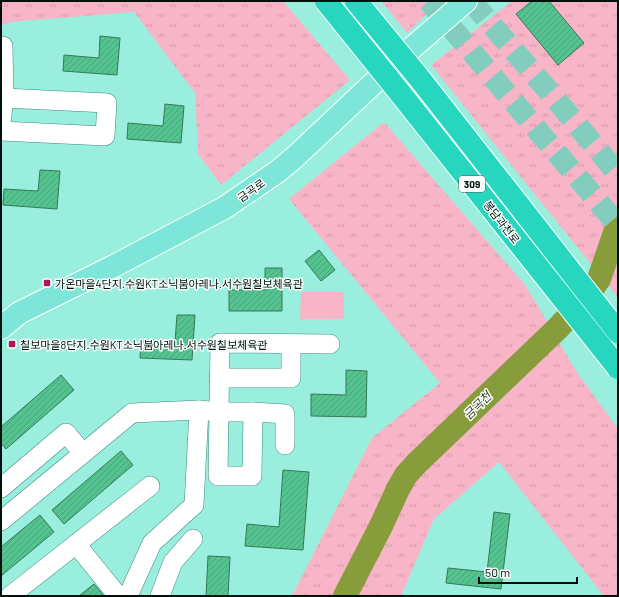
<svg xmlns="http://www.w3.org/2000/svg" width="619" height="597" font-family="Barlow,'Noto Sans KR',sans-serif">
<defs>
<pattern id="park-tufts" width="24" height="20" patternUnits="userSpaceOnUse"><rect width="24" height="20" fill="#f9b5c8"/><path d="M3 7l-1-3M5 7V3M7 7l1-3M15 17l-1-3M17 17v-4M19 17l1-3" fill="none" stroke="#d49bab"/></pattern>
<pattern id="building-hatch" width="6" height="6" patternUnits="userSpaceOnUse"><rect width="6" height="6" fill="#55c390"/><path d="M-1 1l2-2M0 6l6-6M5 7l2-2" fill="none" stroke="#48a67b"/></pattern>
</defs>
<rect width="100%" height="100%" fill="#9aeede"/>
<polygon fill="#f9b5c8" points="301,292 344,292 344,319 300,319"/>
<g fill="url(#park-tufts)">
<polygon points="1,1 283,1 350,80 221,185 198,154 195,93 134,12 11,22 1,25"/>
<polygon points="381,1 440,1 407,33"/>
<polygon points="512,1 618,1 618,298 431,65"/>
<polygon points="384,122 526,286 576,371 618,429 618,596 604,596 499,462 434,519 401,596 292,596 372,438 440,383 289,199"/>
</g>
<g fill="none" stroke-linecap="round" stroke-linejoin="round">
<polyline stroke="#879d3b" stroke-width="24" points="345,596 381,526 398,489 406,475 416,464 558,328 585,299 599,279 618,224"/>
</g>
<g fill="url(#building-hatch)" stroke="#357858">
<polygon points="532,1 549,1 584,43 558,65 516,14"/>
<polygon points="100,36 120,38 117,75 63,71 64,55 99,58"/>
<polygon points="165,104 184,106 181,143 127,139 128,123 163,126"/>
<polygon points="40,170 60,171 57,209 3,205 4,189 38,191"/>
<polygon points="319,250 335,270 321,281 305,261"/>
<polygon points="265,268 282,268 282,311 229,311 229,290 265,290"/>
<polygon points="177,315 195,315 192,360 140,358 141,340 175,342"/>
<polygon points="346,370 367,371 366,417 311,416 311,394 346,395"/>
<polygon points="61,375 74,390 6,449 1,443 1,427"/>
<polygon points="121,451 133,465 64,524 52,510"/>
<polygon points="283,470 309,472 303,550 245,546 247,524 279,527"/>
<polygon points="494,512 510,514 501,589 446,583 448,568 487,572"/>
<polygon points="40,515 54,532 1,576 1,547"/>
<polygon points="208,556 230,557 228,596 206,596"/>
<polygon points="94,584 104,596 79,596"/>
</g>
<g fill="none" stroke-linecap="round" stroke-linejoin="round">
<g stroke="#83cdbf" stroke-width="22" stroke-dasharray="22 11" stroke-linecap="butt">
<polyline points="429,1 539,132 618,225"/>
<polyline points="471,1 553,96 618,174"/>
</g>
<g stroke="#368c7e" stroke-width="20">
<g id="minor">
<polyline points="1,122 4,98 3,46"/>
<polyline points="1,131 105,136 107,103 4,98"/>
<polyline points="219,378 291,378 291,344"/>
<polyline points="253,412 252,476 218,476 220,343 330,344"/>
<polyline points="1,488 66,433 83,453"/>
<polyline points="1,521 132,413 199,410 219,412 253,412 285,414 285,445"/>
<polyline points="76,544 118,596"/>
<polyline points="10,596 150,486"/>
<polyline points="128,596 152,543 194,505 199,410"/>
<polyline points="160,596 173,562 193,539"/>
</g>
</g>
<g stroke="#fff" stroke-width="24">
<polyline id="major" points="1,328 19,313 114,266 224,208 277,172 295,157 397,61 466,1"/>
</g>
<use href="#minor" stroke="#fff" stroke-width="19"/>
<use href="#major" stroke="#7de6d9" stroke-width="22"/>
<g stroke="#fff" stroke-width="24" stroke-linecap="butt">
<g id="highway-bridge">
<polyline points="326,1 400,93 618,368"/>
<polyline points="356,1 420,79 618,332"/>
</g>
</g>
<use href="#highway-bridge" stroke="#27d6bf" stroke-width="22"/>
</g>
<g fill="#a81959" stroke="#f7fefc" stroke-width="1.5">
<rect x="43" y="279" width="8" height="8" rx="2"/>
<rect x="8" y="340" width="8" height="8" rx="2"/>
</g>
<g text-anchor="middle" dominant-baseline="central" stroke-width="3" stroke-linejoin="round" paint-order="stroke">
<rect fill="#f7fefc" stroke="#4a5855" stroke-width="1" x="459" y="176" width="26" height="16" rx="3"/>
<g font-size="10" font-weight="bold" fill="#00110d">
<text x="472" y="184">309</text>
</g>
<g font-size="11" fill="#00110d" stroke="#f7fefc">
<text transform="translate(251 190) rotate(-35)">금곡로</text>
<text transform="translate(502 222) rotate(52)">봉담과천로</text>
</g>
<g font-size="11" fill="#00110d" stroke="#f7fefc" text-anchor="start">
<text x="55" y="283">가온마을4단지.수원KT소닉붐아레나.서수원칠보체육관</text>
<text x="20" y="344">칠보마을8단지.수원KT소닉붐아레나.서수원칠보체육관</text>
</g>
<g font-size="12" font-style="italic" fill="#39421a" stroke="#f7fefc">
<text transform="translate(477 405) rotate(-45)">금곡천</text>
</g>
</g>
<rect width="619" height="597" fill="none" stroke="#00110d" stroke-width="4"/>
<path d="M479 577v6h98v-6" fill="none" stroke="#00110d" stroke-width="2"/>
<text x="485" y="577" font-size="12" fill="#00110d" stroke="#f7fefc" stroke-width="3" paint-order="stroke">50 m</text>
</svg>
